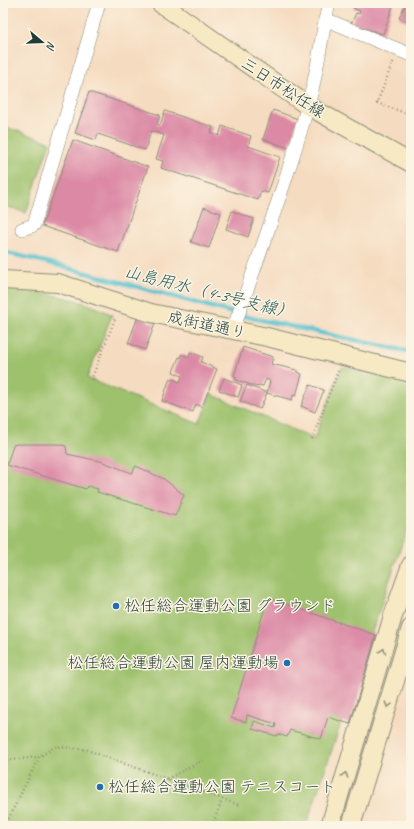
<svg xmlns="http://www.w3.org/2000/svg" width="414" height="829" font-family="Caveat,'Klee One',sans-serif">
<rect width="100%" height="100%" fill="#fcf5e5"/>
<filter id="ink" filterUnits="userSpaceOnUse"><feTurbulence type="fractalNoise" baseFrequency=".025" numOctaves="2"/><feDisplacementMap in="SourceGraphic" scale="8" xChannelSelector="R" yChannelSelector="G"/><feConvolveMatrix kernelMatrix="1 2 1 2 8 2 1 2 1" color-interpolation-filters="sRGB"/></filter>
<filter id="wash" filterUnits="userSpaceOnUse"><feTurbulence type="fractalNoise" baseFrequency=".012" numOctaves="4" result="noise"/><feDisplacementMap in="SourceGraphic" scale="16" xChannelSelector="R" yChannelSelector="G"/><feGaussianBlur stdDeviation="0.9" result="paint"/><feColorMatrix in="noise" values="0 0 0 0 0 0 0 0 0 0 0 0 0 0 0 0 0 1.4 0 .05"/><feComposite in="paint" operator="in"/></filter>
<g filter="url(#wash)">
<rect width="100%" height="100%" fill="#f5dcc0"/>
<g fill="#9dc16c" stroke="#5e7f50">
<polygon points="3,126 50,142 26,213 3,205"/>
<path d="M9,290c37,3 71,7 103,25l-25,63 112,46 12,-30 103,45 28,-72 69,15v135l-105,309h-303v-519z"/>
</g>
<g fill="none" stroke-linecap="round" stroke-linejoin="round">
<polyline stroke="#53bfcd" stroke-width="4.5" points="3,252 46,262 252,318 411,352"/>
</g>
<g id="blocks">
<g fill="#dc89a6">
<polygon points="356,3 394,3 383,34 351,24 356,13 359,14 360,11 353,8"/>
<polygon points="406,3 411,3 411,23 399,18"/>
<polygon points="89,92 160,115 157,124 160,125 165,111 213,127 211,133 219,136 222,126 251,136 248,146 280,157 268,193 261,191 258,200 161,168 163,161 156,159 164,135 151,131 145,150 98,134 96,140 75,133"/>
<polygon points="273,110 298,119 289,148 263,139"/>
<polygon points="73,140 148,167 118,252 42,226"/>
<polygon points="204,207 221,213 209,248 191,242"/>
<polygon points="232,211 254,219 248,237 226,229"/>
<polygon points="138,317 155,324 145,350 128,343"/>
<polygon points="243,347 273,357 271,364 297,370 297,372 302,374 296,396 293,395 292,400 267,393 270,381 266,379 263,386 259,385 258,387 236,380 236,377 234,376"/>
<polygon points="190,352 203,357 201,362 217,369 202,407 196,404 193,412 162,401 170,378 180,382 182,376 173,372 179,357 181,358 181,354 189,357"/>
<polygon points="224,378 242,385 238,397 219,390"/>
<polygon points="247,385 267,393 260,409 240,401"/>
<polygon points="310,385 324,390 315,412 301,406"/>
<polygon points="16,444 58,444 66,446 67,454 100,461 132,473 136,466 164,479 184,495 175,516 97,492 98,489 87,486 86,489 7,465 13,445"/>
<polygon points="268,598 376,635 350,724 328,717 321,739 290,730 287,737 278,734 277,736 252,729 254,721 275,728 276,724 247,715 246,722 231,718"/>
</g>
</g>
</g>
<g filter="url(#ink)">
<use href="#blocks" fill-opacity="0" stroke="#8a8c7a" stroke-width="1"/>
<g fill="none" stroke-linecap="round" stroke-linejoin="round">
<g stroke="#8a8c7a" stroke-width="14">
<g id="street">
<polyline points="325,19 411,55"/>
<polyline points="22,229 34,225 99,3"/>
<path d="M233,330c27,-79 58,-159 79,-240 7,-29 10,-58 17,-87"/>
</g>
</g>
<g stroke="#8a8c7a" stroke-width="20">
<g id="secondary">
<polyline points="160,3 308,106 411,163"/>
<polyline points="3,280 58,283 151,313 267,337 411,373"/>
<polyline points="330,826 393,616 411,565"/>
<polyline points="351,826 411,628"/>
</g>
</g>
<g stroke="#8a8c7a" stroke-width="2.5" stroke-dasharray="1 3" stroke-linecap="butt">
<polyline points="393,62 377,103 411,115"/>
<polyline points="91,380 115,319"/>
<polyline points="312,439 338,371"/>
<polyline points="3,761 38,757"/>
<polyline points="167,779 205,759"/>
<polyline points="5,826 39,757 56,746 87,750 239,805"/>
<polyline points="212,826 222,800"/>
</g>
<use href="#street" stroke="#fff" stroke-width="13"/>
<use href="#secondary" stroke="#f7e9c3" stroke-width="18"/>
</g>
<defs><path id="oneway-chevron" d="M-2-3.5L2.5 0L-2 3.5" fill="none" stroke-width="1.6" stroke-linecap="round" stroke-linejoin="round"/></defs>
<g stroke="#8b937c">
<use href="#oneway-chevron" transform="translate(383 651) rotate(-73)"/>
<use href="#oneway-chevron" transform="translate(388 705) rotate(107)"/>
<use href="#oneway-chevron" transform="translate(345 775) rotate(-73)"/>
</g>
</g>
<g fill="#1f6fb2" stroke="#fcf5e5" stroke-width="1.5">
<circle cx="116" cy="606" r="4"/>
<circle cx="287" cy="663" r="4"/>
<circle cx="100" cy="787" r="4"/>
</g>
<g text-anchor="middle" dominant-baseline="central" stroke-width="3" stroke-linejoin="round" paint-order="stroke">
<g font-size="16" fill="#1f3d34" stroke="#fcf5e5">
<text transform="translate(283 88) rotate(33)">三日市松任線</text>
<text transform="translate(207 325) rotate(12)">成街道通り</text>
</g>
<g font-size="16" fill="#1f3d34" stroke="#fcf5e5" text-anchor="start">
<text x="124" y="606">松任総合運動公園 グラウンド</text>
<text x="279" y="663" text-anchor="end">松任総合運動公園 屋内運動場</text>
<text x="108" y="787">松任総合運動公園 テニスコート</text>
</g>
<g font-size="17" font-style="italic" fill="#2c5e5a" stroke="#fcf5e5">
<text transform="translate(209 292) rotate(14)">山島用水（4-3号支線）</text>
</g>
</g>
<rect width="414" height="829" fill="none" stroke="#fcf5e5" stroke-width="16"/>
<g transform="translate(42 42) rotate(109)" stroke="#fcf5e5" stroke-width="3" paint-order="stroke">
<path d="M0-3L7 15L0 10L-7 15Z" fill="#1f3d34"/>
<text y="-6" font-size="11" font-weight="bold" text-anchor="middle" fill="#1f3d34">N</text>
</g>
</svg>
